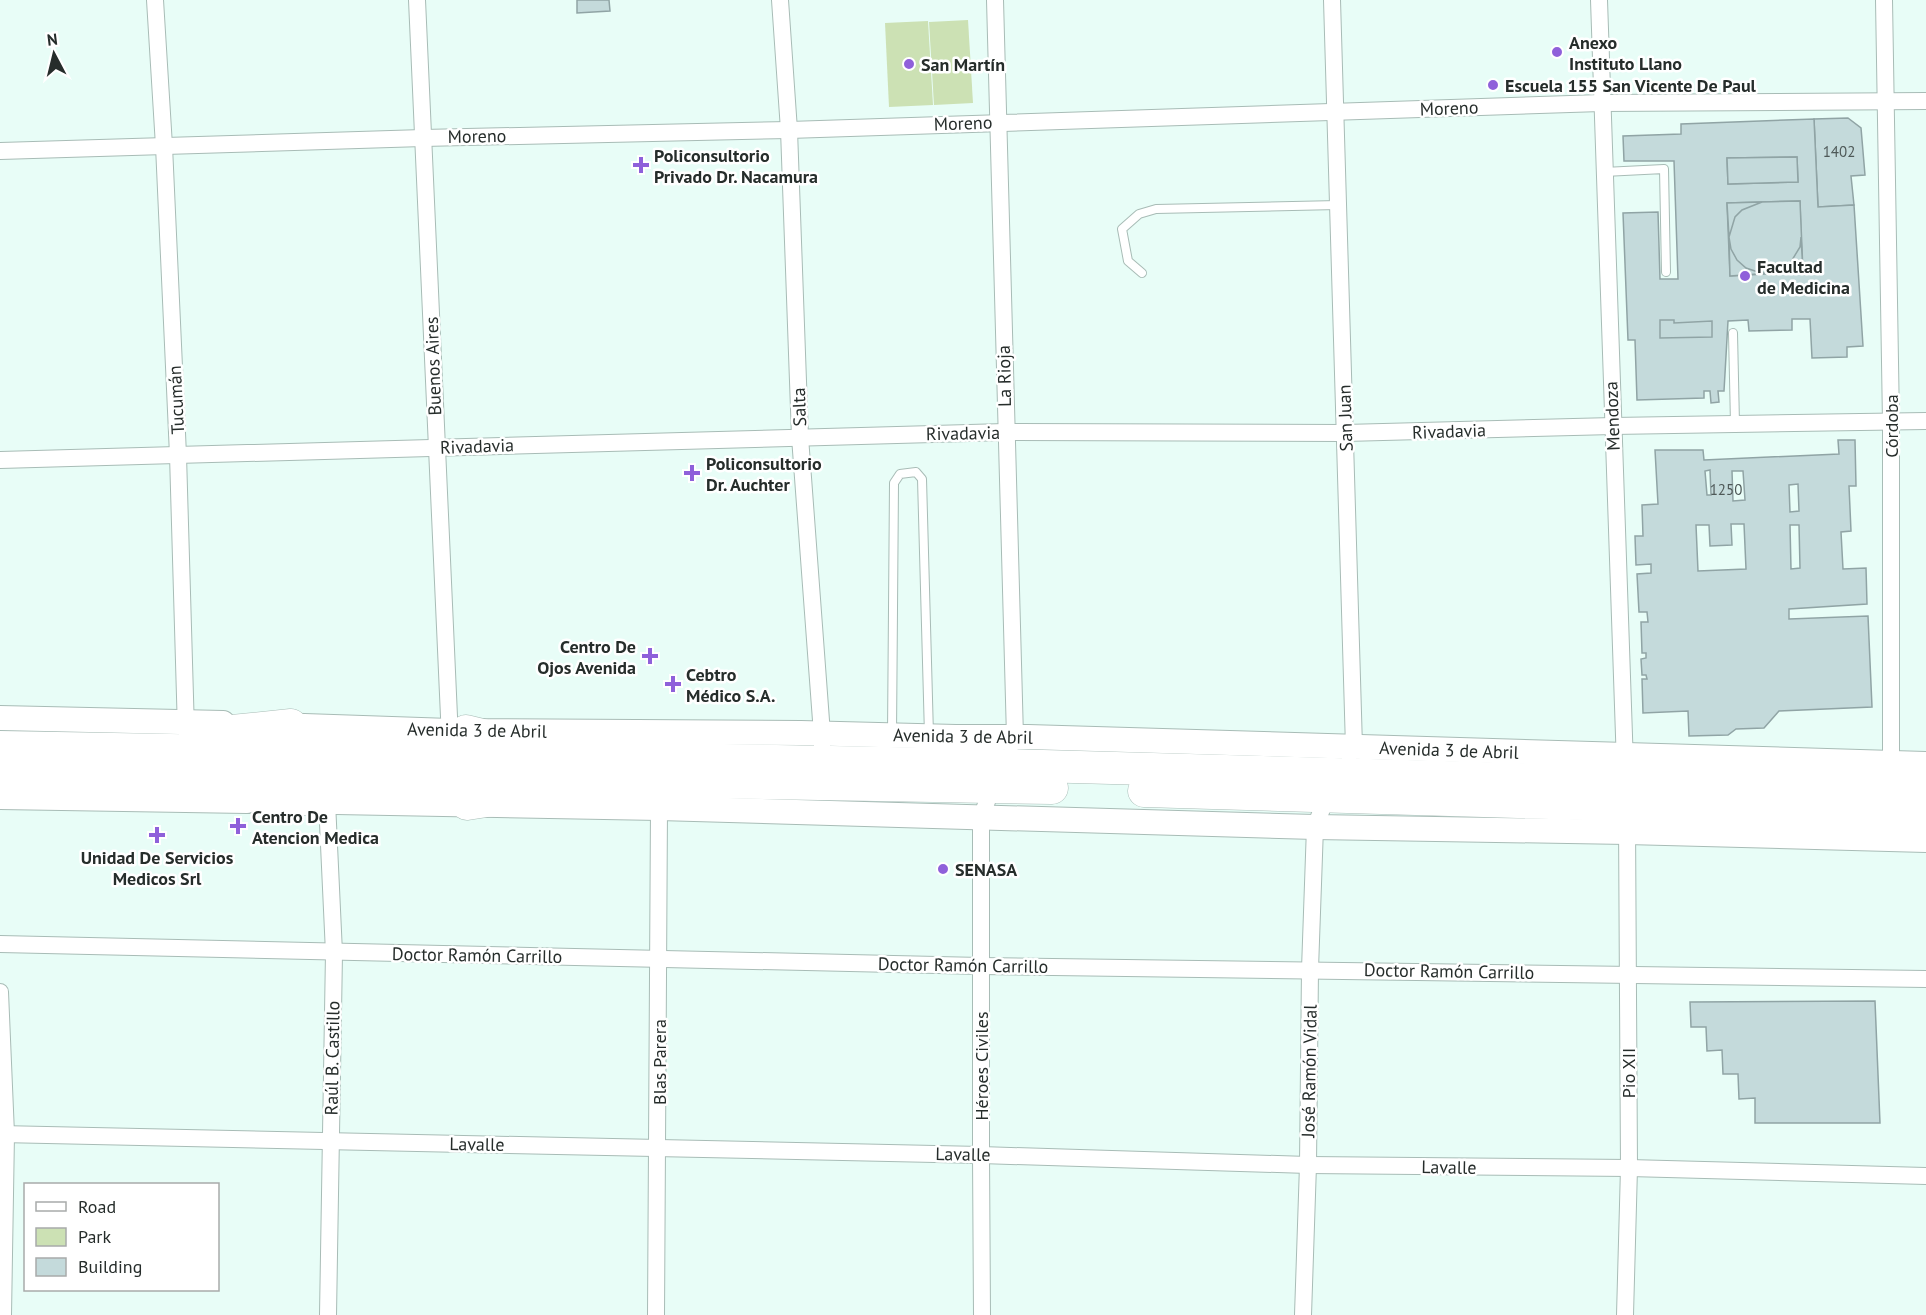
<svg xmlns="http://www.w3.org/2000/svg" width="1926" height="1315" font-family="'PT Sans',sans-serif">
<rect width="100%" height="100%" fill="#e8fdf7"/>
<g fill="#cce1b4">
<polygon points="968,20 973,103 934,105 929,22"/>
<polygon points="928,21 933,105 889,107 885,23"/>
</g>
<g fill="#c4dadb" stroke="#90a4a5" stroke-width="1.5" fill-rule="evenodd">
<polygon points="577,0 609,0 610,11 577,13"/>
<polygon points="1848,118 1861,128 1865,175 1851,176 1854,205 1818,207 1814,119"/>
<polygon points="1814,119 1818,207 1854,205 1863,346 1847,347 1847,357 1812,358 1810,319 1792,319 1792,330 1749,331 1748,320 1728,321 1724,391 1718,391 1719,402 1711,403 1710,391 1704,391 1704,398 1637,400 1635,340 1628,340 1623,213 1658,212 1660,279 1678,279 1674,161 1624,161 1623,136 1681,134 1681,124"/>
<polygon points="1797,157 1798,182 1728,184 1727,158"/>
<polygon points="1797,157 1798,182 1728,184 1727,158"/>
<polygon points="1800,201 1801,237 1799,225 1793,215 1785,207 1774,203 1762,202"/>
<polygon points="1800,201 1803,272 1730,276 1727,203"/>
<polygon points="1762,202 1742,210 1735,217 1729,237 1727,203"/>
<polygon points="1729,237 1731,249 1737,260 1746,268 1758,272 1770,273 1730,276"/>
<polygon points="1801,237 1803,272 1770,273 1780,270 1789,265 1800,247"/>
<polygon points="1660,320 1674,320 1674,323 1712,321 1712,337 1660,338"/>
<path d="M1838,440h17l1,46h-7l2,45 -10,1 2,37 23,-1 1,36 -78,5v10l79,-3 4,91 -93,4 -15,17 -28,1 -8,6 -39,1 -1,-25 -45,2 -1,-34h5l-1,-4h-4l-1,-16 5,-1v-5h-4l-1,-31h7l-1,-10h-8l-2,-38 14,-1v-9l-15,1 -1,-29h8l-1,-31 16,-1 -3,-54h48l1,10 135,-6zM1710,470l1,25h-4l-2,-24zM1732,471h11l2,29 -12,1zM1798,484l1,27 -9,1 -1,-27zM1731,524h13l2,45 -48,2 -2,-46h13l1,21 22,-1zM1790,525h9l1,43 -9,1z"/>
<polygon points="1875,1001 1880,1123 1755,1123 1755,1098 1739,1099 1738,1074 1723,1074 1722,1050 1707,1051 1706,1027 1691,1027 1690,1002"/>
</g>
<g fill="none" stroke-linecap="round" stroke-linejoin="round">
<g stroke="#a8bcb6" stroke-width="10">
<g id="lane">
<polyline points="1604,172 1664,169 1666,272"/>
<polyline points="1142,273 1128,261 1122,229 1139,214 1156,209 1338,205"/>
<polyline points="1733,333 1735,424"/>
<polyline points="892,735 894,483 900,474 916,472 922,479 929,735"/>
</g>
</g>
<g stroke="#a8bcb6" stroke-width="18">
<g id="street">
<polyline points="155,0 164,146 178,455 186,731"/>
<polyline points="417,0 450,739"/>
<polyline points="780,0 789,130 800,437 822,734 822,769"/>
<polyline points="995,0 1015,737 1011,745"/>
<polyline points="1332,0 1354,747 1349,755"/>
<polyline points="1599,0 1625,765"/>
<polyline points="1884,0 1891,422 1891,773"/>
<polyline points="0,151 423,138 789,130 1601,103 1926,101"/>
<polyline points="0,460 1005,432 1345,433 1613,426 1926,421"/>
<polyline points="327,802 334,953 328,1315"/>
<polyline points="0,944 981,966 1926,979"/>
<polyline points="0,992 6,1134 3,1315"/>
<polyline points="0,1134 981,1155 1308,1165 1629,1168 1926,1176"/>
<polyline points="656,1315 659,808"/>
<polyline points="982,1315 981,1155 981,818 994,782"/>
<polyline points="1303,1315 1308,1165 1310,969 1315,827 1329,791"/>
<polyline points="1625,1315 1629,1168 1627,821"/>
</g>
</g>
<g stroke="#a8bcb6" stroke-width="26">
<g id="secondary">
<polyline points="0,718 223,723"/>
<polyline points="275,725 450,731 801,733 956,737 1028,737 1926,764"/>
<polyline points="0,797 247,801"/>
<polyline points="336,802 659,808 1315,827 1627,832 1926,840"/>
</g>
</g>
<g stroke="#a8bcb6" stroke-width="33">
<g id="highway">
<polyline points="466,731 520,744"/>
<polyline points="202,734 291,725"/>
<polyline points="0,747 1002,765 1926,790"/>
<polyline points="0,770 1052,788"/>
<polyline points="225,790 292,801 357,792"/>
<polyline points="1144,791 1926,814"/>
<polyline points="467,804 525,795"/>
</g>
</g>
<use href="#lane" stroke="#fff" stroke-width="8"/>
<use href="#street" stroke="#fff" stroke-width="16"/>
<use href="#secondary" stroke="#fff" stroke-width="24"/>
<use href="#highway" stroke="#fff" stroke-width="32"/>
</g>
<g fill="#8f60da" stroke="#fff" stroke-width="2">
<circle cx="1557" cy="52" r="6"/>
<circle cx="909" cy="64" r="6"/>
<circle cx="1493" cy="85" r="6"/>
<path d="M638 156h6v6h6v6h-6v6h-6v-6h-6v-6h6z"/>
<circle cx="1745" cy="276" r="6"/>
<path d="M689 464h6v6h6v6h-6v6h-6v-6h-6v-6h6z"/>
<path d="M647 647h6v6h6v6h-6v6h-6v-6h-6v-6h6z"/>
<path d="M670 675h6v6h6v6h-6v6h-6v-6h-6v-6h6z"/>
<path d="M235 817h6v6h6v6h-6v6h-6v-6h-6v-6h6z"/>
<path d="M154 826h6v6h6v6h-6v6h-6v-6h-6v-6h6z"/>
<circle cx="943" cy="869" r="6"/>
</g>
<g text-anchor="middle" dominant-baseline="central" stroke-width="5" stroke-linejoin="round" paint-order="stroke">
<g font-size="15" fill="#4e5857">
<text x="1839" y="151">1402</text>
<text x="1726" y="489">1250</text>
</g>
<g font-size="18" font-weight="bold" fill="#262d2b" stroke="#fff" text-anchor="start">
<text x="1569" y="42">Anexo<tspan x="1569" dy="21">Instituto Llano</tspan></text>
<text x="921" y="64">San Martín</text>
<text x="1505" y="85">Escuela 155 San Vicente De Paul</text>
<text x="654" y="155">Policonsultorio<tspan x="654" dy="21">Privado Dr. Nacamura</tspan></text>
<text x="1757" y="266">Facultad<tspan x="1757" dy="21">de Medicina</tspan></text>
<text x="706" y="463">Policonsultorio<tspan x="706" dy="21">Dr. Auchter</tspan></text>
<text x="636" y="646" text-anchor="end">Centro De<tspan x="636" dy="21">Ojos Avenida</tspan></text>
<text x="686" y="674">Cebtro<tspan x="686" dy="21">Médico S.A.</tspan></text>
<text x="252" y="816">Centro De<tspan x="252" dy="21">Atencion Medica</tspan></text>
<text x="157" y="857" text-anchor="middle">Unidad De Servicios<tspan x="157" dy="21">Medicos Srl</tspan></text>
<text x="955" y="869">SENASA</text>
</g>
<g font-size="18" fill="#262d2b" stroke="#fff">
<text transform="translate(1449 108) rotate(-2)">Moreno</text>
<text transform="translate(963 123) rotate(-2)">Moreno</text>
<text transform="translate(477 136) rotate(-1)">Moreno</text>
<text transform="translate(433 366) rotate(-92)">Buenos Aires</text>
<text transform="translate(1004 376) rotate(-91)">La Rioja</text>
<text transform="translate(176 400) rotate(-93)">Tucumán</text>
<text transform="translate(799 407) rotate(-92)">Salta</text>
<text transform="translate(1612 416) rotate(-92)">Mendoza</text>
<text transform="translate(1345 418) rotate(-92)">San Juan</text>
<text transform="translate(1891 426) rotate(-90)">Córdoba</text>
<text transform="translate(1449 431) rotate(-2)">Rivadavia</text>
<text transform="translate(963 433) rotate(-1)">Rivadavia</text>
<text transform="translate(477 446) rotate(-2)">Rivadavia</text>
<text transform="translate(477 730) rotate(1)">Avenida 3 de Abril</text>
<text transform="translate(963 736) rotate(1)">Avenida 3 de Abril</text>
<text transform="translate(1449 750) rotate(2)">Avenida 3 de Abril</text>
<text transform="translate(477 955) rotate(1)">Doctor Ramón Carrillo</text>
<text transform="translate(963 965) rotate(1)">Doctor Ramón Carrillo</text>
<text transform="translate(1449 971) rotate(1)">Doctor Ramón Carrillo</text>
<text transform="translate(332 1058) rotate(-89)">Raúl B. Castillo</text>
<text transform="translate(659 1062) rotate(-90)">Blas Parera</text>
<text transform="translate(981 1066) rotate(-90)">Héroes Civiles</text>
<text transform="translate(1309 1071) rotate(-89)">José Ramón Vidal</text>
<text transform="translate(1628 1073) rotate(-90)">Pio XII</text>
<text transform="translate(477 1144) rotate(1)">Lavalle</text>
<text transform="translate(963 1154) rotate(1)">Lavalle</text>
<text transform="translate(1449 1167) rotate(1)">Lavalle</text>
</g>
</g>
<rect x="24" y="1183" width="195" height="108" fill="#ffffff" stroke="#a8abaa" stroke-width="1.5"/>
<rect x="36" y="1202" width="30" height="9" fill="#ffffff" stroke="#a8abaa" stroke-width="1.5"/>
<text x="78" y="1213" font-size="18" fill="#262d2b">Road</text>
<rect x="36" y="1228" width="30" height="18" fill="#cce1b4" stroke="#a8abaa" stroke-width="1.5"/>
<text x="78" y="1243" font-size="18" fill="#262d2b">Park</text>
<rect x="36" y="1258" width="30" height="18" fill="#c4dadb" stroke="#a8abaa" stroke-width="1.5"/>
<text x="78" y="1273" font-size="18" fill="#262d2b">Building</text>
<g transform="translate(54 54) rotate(353)" stroke="#ffffff" stroke-width="4.5" paint-order="stroke">
<path d="M0-4.5L10 22L0 15L-10 22Z" fill="#262d2b"/>
<text y="-9" font-size="16" font-weight="bold" text-anchor="middle" fill="#262d2b">N</text>
</g>
</svg>
